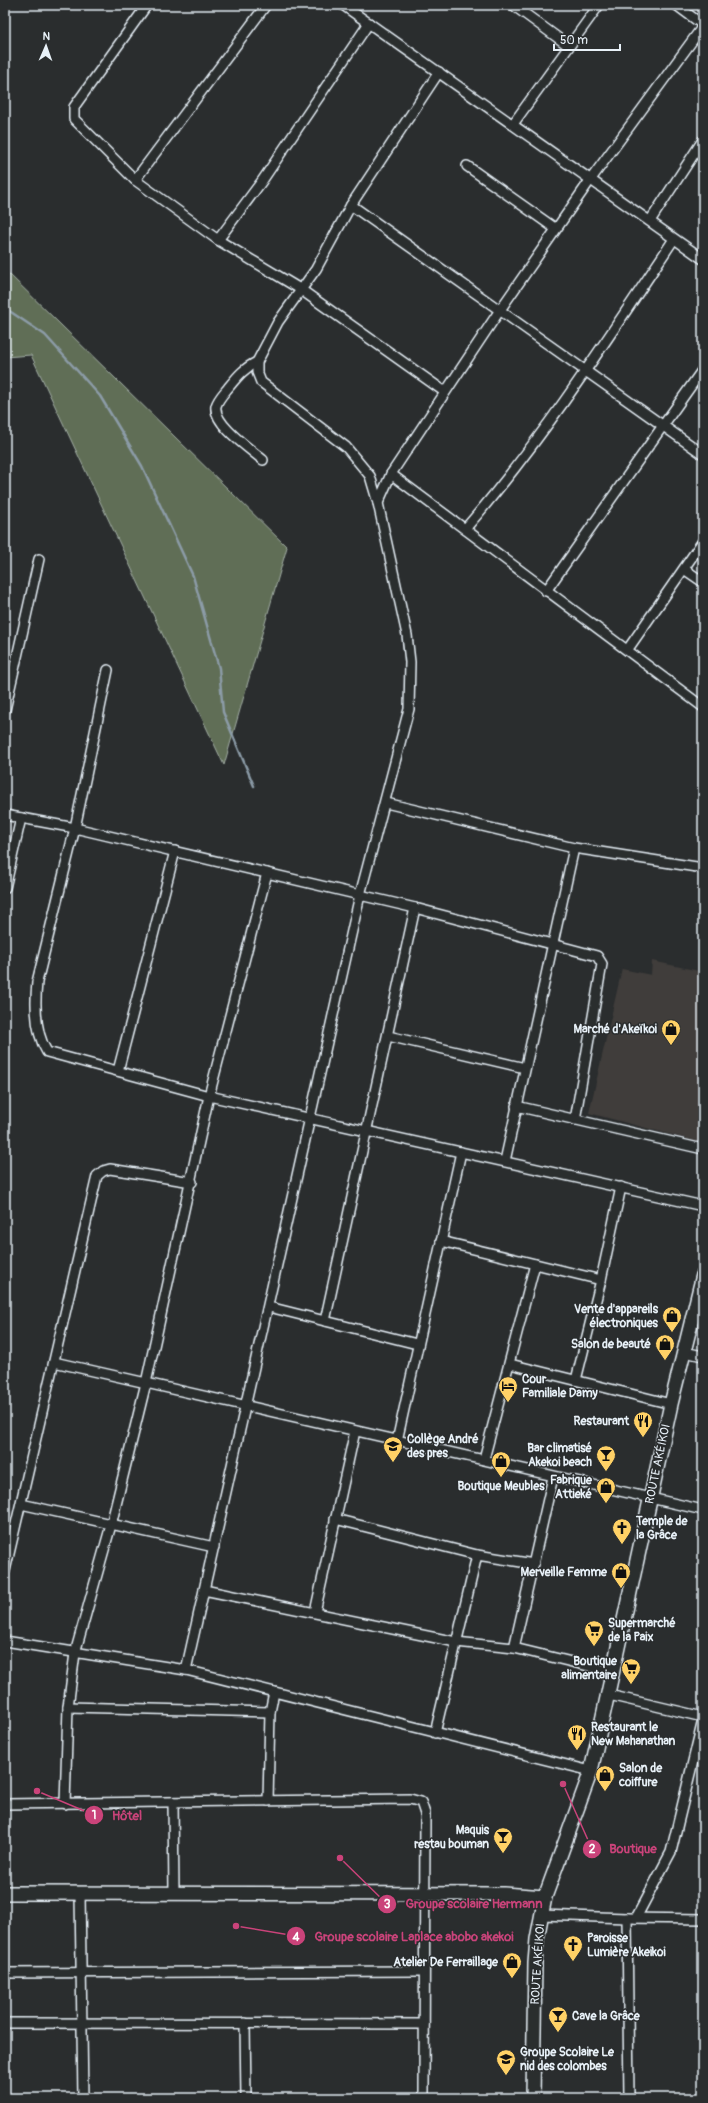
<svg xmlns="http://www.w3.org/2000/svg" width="708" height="2103" font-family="Pangolin,sans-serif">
<rect width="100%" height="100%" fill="#2a2d2e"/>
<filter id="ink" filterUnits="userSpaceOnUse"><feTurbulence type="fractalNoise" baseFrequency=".025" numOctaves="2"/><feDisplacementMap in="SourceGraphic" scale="8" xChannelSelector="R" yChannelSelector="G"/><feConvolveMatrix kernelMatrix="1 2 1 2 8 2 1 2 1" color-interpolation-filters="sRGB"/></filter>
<g filter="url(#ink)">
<polygon fill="#403d3b" points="652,961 699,971 703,966 703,1143 589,1113 622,969 651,975"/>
<polygon fill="#616e56" stroke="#a4b0a7" points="5,270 287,547 224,765 31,355 5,357"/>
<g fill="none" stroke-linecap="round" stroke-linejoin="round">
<polyline stroke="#8c9ca8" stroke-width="2.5" points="5,308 45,335 100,396 142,466 193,576 219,668 223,712 254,786"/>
<g stroke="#e8f1f8" stroke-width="12">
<g id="street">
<polyline points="147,5 74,107 74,119 135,180 218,240 300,289 445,392"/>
<polyline points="343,5 703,259"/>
<polyline points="513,5 569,46"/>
<polyline points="676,5 703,25"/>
<polyline points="513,124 599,5"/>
<polyline points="467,166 556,229"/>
<polyline points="135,180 266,5"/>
<polyline points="351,205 703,454"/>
<polyline points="650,221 703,140"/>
<polyline points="218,240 262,181 369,23"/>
<path d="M257,362c-13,6 -20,15 -29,26 -4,5 -10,11 -12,18 -3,18 34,43 47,54"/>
<polyline points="391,474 703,707"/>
<polyline points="378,503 370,476 346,447 261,382 257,372 257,362 278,322 316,269 351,205 439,72"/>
<path d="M465,529c78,-90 143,-191 209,-290"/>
<polyline points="684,569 703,582"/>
<polyline points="546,591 703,369"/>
<polyline points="628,649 703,541"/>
<path d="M108,670l-33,158 -38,154c-2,21 -2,51 10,70l162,44 494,110"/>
<polyline points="5,710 39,559"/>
<polyline points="386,803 574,848 703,868"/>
<polyline points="5,815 75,828 415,908 597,956 602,964 575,1120"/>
<polyline points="5,888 21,818"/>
<polyline points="388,1036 525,1068"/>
<polyline points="118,1071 175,851"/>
<polyline points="516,1106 703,1149"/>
<polyline points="505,1161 574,848"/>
<polyline points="441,1241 601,1280"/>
<polyline points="269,1307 417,1344"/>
<polyline points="325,1321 415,908"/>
<polyline points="684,1352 703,1356"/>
<polyline points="54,1362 703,1510"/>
<polyline points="510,1364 671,1404"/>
<polyline points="576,1380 601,1280 621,1187"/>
<polyline points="397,1441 461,1152"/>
<polyline points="484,1459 535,1264"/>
<polyline points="21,1504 214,1547"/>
<polyline points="335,1519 477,1555 534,1564"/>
<polyline points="5,1571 97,1176 103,1171 110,1169 192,1182"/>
<polyline points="204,1590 456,1642 514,1648 613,1672"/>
<polyline points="315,1612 355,1431"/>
<polyline points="5,1641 186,1670 591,1771"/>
<polyline points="514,1648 553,1477"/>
<polyline points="186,1670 360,895 409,709 410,662 407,635 378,503 391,474 500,310 591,179 703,26"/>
<polyline points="609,1695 703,1717"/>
<polyline points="68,1707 270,1712"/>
<polyline points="435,1733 477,1555"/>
<polyline points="268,1801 270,1712 274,1692"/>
<polyline points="173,1802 174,1893"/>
<polyline points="5,1804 410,1799 421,1802 425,1814 424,2098"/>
<polyline points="65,1804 68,1707 75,1653 111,1525 146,1383 209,1096 267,873"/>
<polyline points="80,1894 83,2098"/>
<polyline points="541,1915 627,1918 703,1919"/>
<polyline points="627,1918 629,2098"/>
<polyline points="636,1918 671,1852 703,1720"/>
<polyline points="5,1973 423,1971"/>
<polyline points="5,2023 424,2024"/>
<polyline points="245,2023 246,2098"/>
</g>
</g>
<g stroke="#e8f1f8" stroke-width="16">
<g id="secondary">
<polyline points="5,1893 504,1894 545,1897"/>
<polyline points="533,2098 535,1963 537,1939 545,1897 591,1771 671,1404 703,1275"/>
</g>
</g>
<use href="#street" stroke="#2a2d2e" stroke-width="9"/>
<use href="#secondary" stroke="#2a2d2e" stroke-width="13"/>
</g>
</g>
<defs>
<g id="shop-pin" transform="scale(1)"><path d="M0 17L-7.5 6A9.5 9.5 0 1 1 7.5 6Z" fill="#ffd166" stroke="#2a2d2e"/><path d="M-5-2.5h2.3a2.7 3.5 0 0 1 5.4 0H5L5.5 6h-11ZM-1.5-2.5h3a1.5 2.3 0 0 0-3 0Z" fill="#111"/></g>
<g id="hotel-pin" transform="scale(1)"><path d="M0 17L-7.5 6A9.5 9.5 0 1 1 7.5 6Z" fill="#ffd166" stroke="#2a2d2e"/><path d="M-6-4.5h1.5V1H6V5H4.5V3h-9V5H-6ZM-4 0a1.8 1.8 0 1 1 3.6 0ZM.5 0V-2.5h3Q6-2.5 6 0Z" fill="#111"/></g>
<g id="restaurant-pin" transform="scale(1)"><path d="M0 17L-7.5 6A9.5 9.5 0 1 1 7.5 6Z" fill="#ffd166" stroke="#2a2d2e"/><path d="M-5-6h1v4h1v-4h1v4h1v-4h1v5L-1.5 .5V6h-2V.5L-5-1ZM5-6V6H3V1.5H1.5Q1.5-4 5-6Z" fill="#111"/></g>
<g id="school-pin" transform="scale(1)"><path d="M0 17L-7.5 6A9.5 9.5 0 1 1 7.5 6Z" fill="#ffd166" stroke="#2a2d2e"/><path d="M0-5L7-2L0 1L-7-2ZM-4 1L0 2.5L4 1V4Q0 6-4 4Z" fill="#111"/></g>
<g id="bar-pin" transform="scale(1)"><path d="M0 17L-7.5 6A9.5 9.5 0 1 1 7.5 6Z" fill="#ffd166" stroke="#2a2d2e"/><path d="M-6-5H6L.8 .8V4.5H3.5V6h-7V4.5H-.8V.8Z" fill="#111"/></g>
<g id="church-pin" transform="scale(1)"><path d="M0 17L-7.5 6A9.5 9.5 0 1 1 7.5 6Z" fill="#ffd166" stroke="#2a2d2e"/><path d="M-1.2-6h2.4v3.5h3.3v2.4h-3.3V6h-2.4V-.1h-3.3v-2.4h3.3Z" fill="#111"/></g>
<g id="supermarket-pin" transform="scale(1)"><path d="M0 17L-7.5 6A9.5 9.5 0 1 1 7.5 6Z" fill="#ffd166" stroke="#2a2d2e"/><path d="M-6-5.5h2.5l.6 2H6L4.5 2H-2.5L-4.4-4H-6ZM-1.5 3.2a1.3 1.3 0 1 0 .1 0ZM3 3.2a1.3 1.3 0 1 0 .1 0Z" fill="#111"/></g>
</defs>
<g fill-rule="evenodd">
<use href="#shop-pin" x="671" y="1029"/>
<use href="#shop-pin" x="672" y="1316"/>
<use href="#shop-pin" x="665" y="1344"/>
<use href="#hotel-pin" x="508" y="1386"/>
<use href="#restaurant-pin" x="643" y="1421"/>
<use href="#school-pin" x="393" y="1446"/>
<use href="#bar-pin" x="606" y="1455"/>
<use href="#shop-pin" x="501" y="1461"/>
<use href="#shop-pin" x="606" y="1487"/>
<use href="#church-pin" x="622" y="1528"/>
<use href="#shop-pin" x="621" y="1572"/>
<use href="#supermarket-pin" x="594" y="1630"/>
<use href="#supermarket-pin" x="631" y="1668"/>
<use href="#restaurant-pin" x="577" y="1734"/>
<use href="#shop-pin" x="605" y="1775"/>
<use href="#bar-pin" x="503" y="1837"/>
<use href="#church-pin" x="573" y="1945"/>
<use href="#shop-pin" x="512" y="1962"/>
<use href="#bar-pin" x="558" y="2016"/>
<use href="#school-pin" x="506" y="2059"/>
</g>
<g text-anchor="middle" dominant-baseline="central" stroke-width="3" stroke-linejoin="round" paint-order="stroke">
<g font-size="12" font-weight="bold" fill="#e8f1f8" stroke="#2a2d2e" text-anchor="end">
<text x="657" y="1029">Marché d'Akeïkoi</text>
<text x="658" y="1309">Vente d'appareils<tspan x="658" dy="14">électroniques</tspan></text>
<text x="651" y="1344">Salon de beauté</text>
<text x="522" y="1379" text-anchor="start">Cour<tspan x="522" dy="14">Familiale Damy</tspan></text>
<text x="629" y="1421">Restaurant</text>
<text x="407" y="1439" text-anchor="start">Collège André<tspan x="407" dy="14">des pres</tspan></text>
<text x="592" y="1448">Bar climatisé<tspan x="592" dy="14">Akekoi beach</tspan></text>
<text x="592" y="1480">Fabrique<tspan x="592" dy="14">Attieké</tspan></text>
<text x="501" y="1486" text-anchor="middle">Boutique Meubles</text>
<text x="636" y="1521" text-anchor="start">Temple de<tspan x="636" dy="14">la Grâce</tspan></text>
<text x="607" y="1572">Merveille Femme</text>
<text x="608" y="1623" text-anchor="start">Supermarché<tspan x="608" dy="14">de la Paix</tspan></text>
<text x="617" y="1661">Boutique<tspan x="617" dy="14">alimentaire</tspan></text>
<text x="591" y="1727" text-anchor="start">Restaurant le<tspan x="591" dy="14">New Mahanathan</tspan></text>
<text x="619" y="1768" text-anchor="start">Salon de<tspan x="619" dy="14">coiffure</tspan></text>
<text x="489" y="1830">Maquis<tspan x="489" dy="14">restau bouman</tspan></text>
<text x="587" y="1938" text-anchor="start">Paroisse<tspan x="587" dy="14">Lumière Akeikoi</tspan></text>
<text x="498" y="1962">Atelier De Ferraillage</text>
<text x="572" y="2016" text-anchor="start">Cave la Grâce</text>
<text x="520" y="2052" text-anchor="start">Groupe Scolaire Le<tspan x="520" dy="14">nid des colombes</tspan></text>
</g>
<g font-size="12" fill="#e8f1f8" stroke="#2a2d2e">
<text transform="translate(658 1464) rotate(-78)">ROUTE AKÉIKOI</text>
<text transform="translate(538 1964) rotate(-86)">ROUTE AKÉIKOI</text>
</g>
</g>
<path fill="none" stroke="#ca437a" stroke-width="1.5" d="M37 1791L94 1815M563 1784L592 1849M340 1858L387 1904M236 1926L296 1936"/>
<g fill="#ca437a" stroke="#2a2d2e" stroke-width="1.5">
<circle cx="37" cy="1791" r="4"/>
<circle cx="563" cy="1784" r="4"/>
<circle cx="340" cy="1858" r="4"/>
<circle cx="236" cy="1926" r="4"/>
<circle cx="94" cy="1815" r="10"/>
<circle cx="592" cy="1849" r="10"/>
<circle cx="387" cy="1904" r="10"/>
<circle cx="296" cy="1936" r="10"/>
</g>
<g font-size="12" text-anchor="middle" font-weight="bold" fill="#fff">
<text x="94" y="1819">1</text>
<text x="592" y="1853">2</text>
<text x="387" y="1908">3</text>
<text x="296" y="1941">4</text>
</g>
<g font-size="13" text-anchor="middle" font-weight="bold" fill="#ca437a" stroke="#2a2d2e" stroke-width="3" stroke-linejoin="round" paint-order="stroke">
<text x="127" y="1820">Hôtel</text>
<text x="633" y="1853">Boutique</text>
<text x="474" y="1908">Groupe scolaire Hermann</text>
<text x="414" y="1941">Groupe scolaire Laplace abobo akekoi</text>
</g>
<rect width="708" height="2103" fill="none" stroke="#2a2d2e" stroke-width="20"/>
<rect x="10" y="10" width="688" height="2083" fill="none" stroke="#e8f1f8" stroke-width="1.5" filter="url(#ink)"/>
<g transform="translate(46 46) rotate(2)" stroke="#2a2d2e" stroke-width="3" paint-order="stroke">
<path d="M0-3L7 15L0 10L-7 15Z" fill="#e8f1f8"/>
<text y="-6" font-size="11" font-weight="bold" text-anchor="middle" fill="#e8f1f8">N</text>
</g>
<path d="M554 44v6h66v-6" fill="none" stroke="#e8f1f8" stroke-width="2"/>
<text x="560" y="44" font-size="12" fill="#e8f1f8" stroke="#2a2d2e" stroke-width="3" paint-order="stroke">50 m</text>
</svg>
